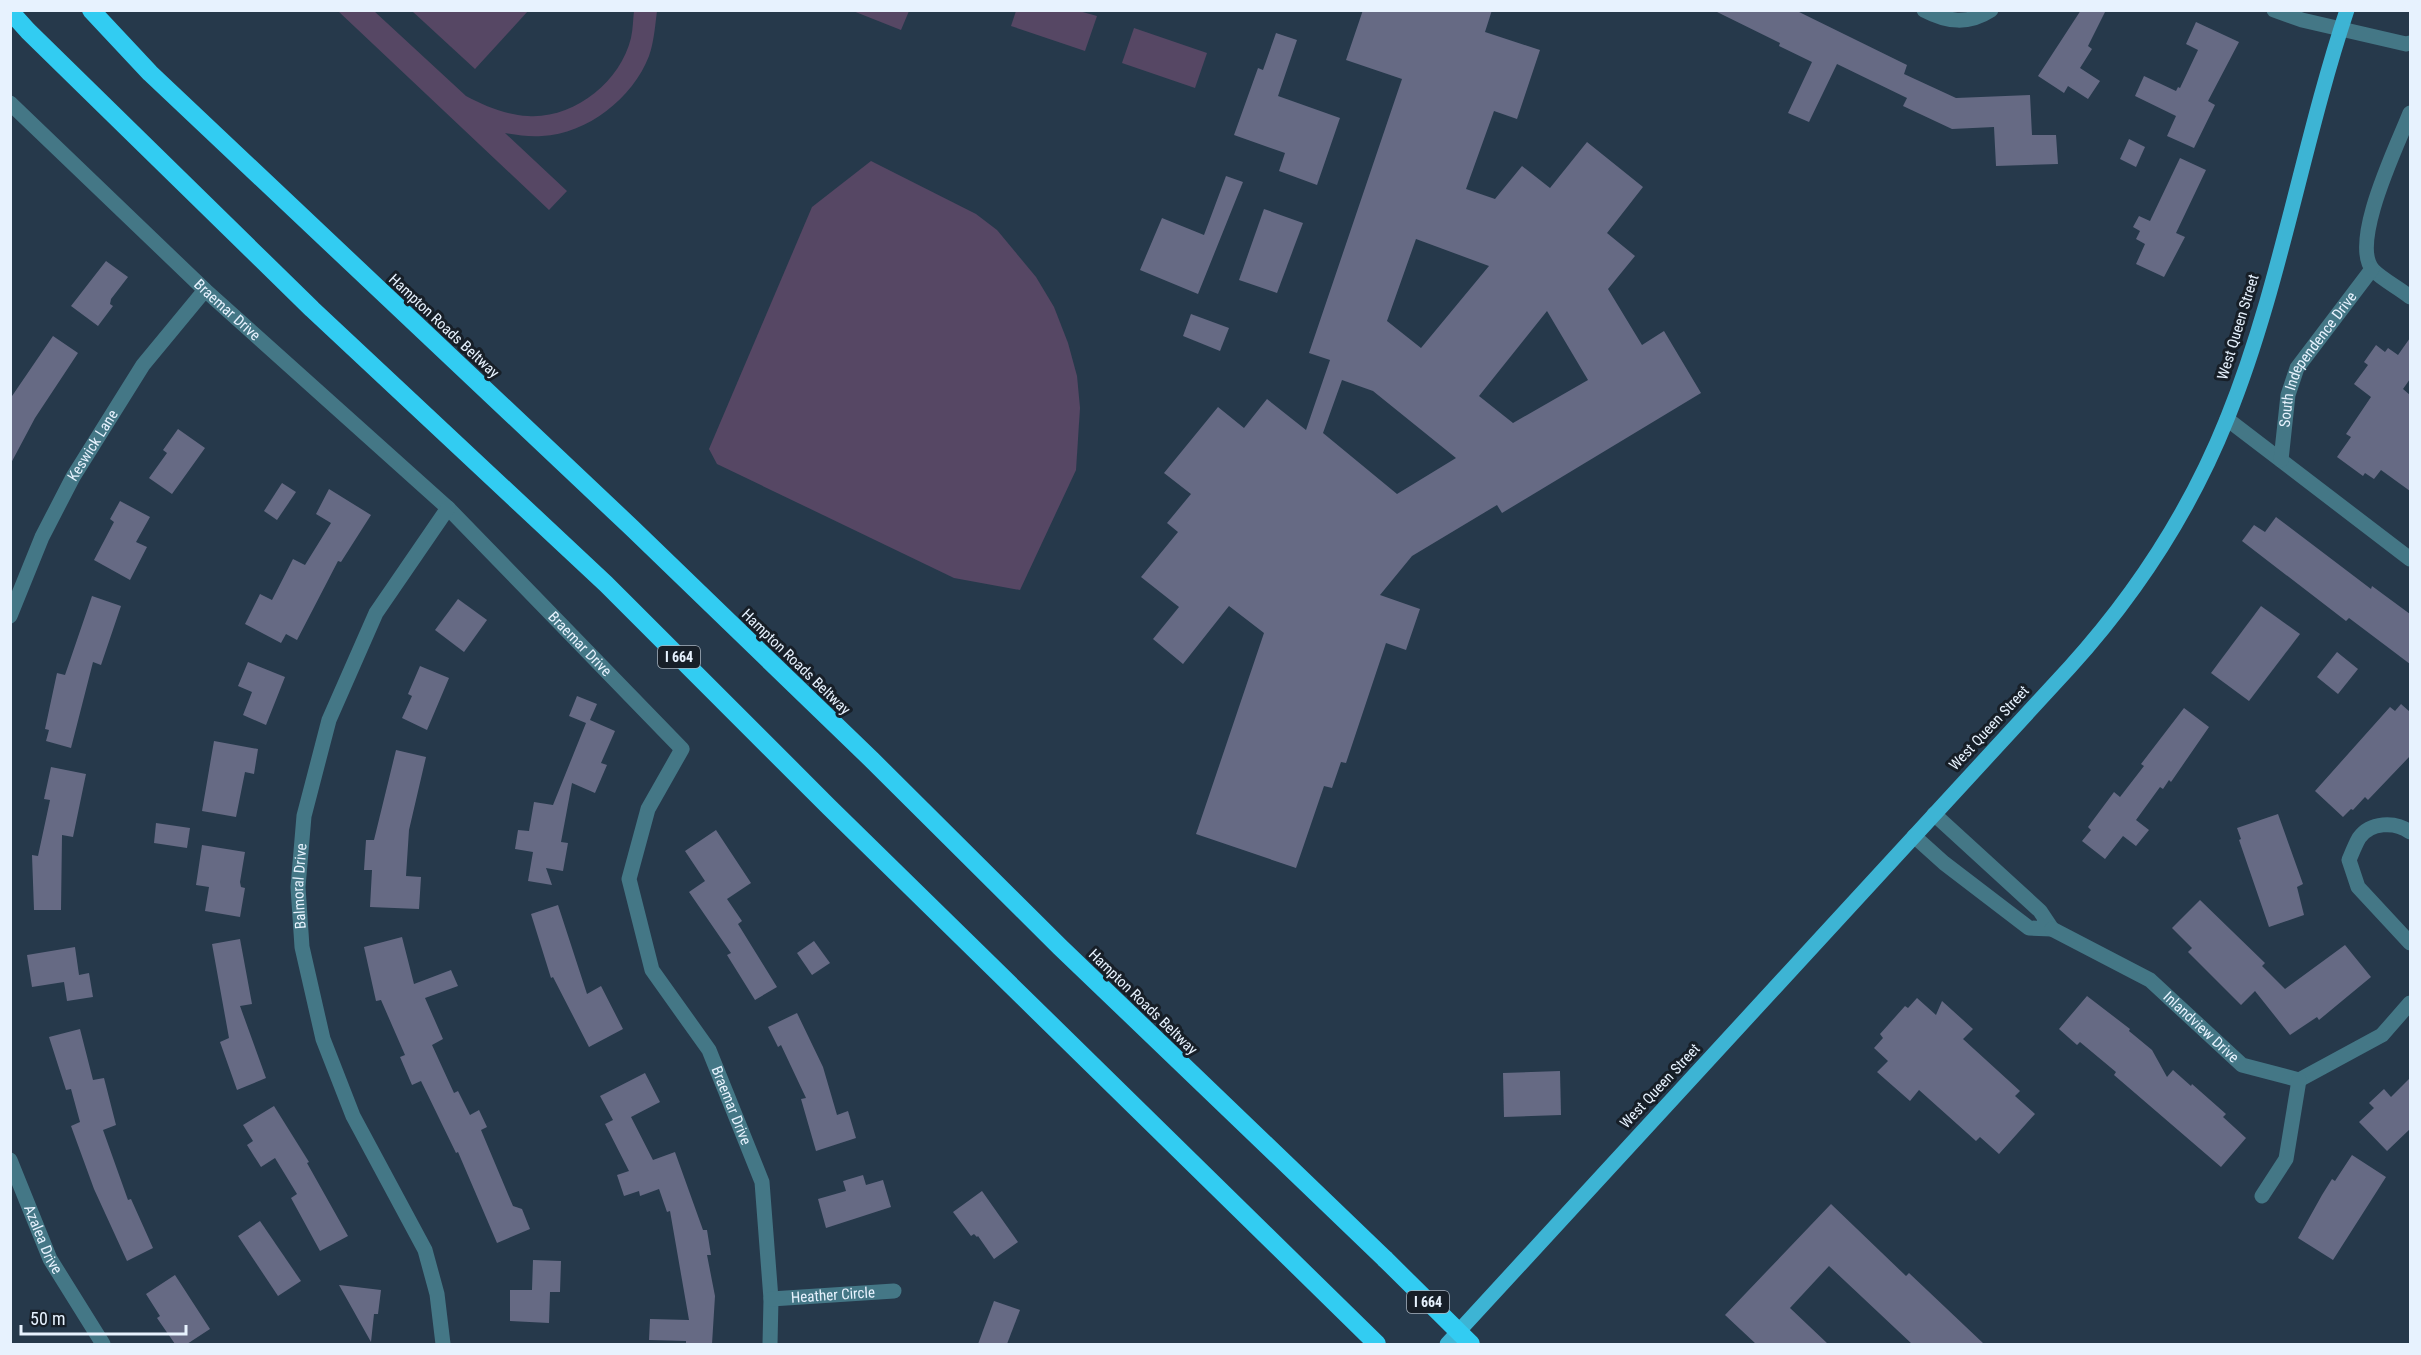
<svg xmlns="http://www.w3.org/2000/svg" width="2421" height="1355" font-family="'Roboto Condensed',sans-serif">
<rect width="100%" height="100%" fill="#26394b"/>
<g fill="#564764">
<path d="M338,11h36l92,85c19,10 40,19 62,20 45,3 92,-33 103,-78 2,-9 2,-19 3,-27h23c-2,15 -3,31 -8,45 -16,42 -62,78 -107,80 -13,1 -24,-1 -37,-3l62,58 -18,19z"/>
<polygon points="412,11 528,11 475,69"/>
<polygon points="853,11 909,10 909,11 901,30"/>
<polygon points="1016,11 1079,11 1097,16 1085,51 1011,26"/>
<polygon points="1134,28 1207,53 1195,88 1122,63"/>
<polygon points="871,161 976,214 997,230 1036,277 1054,307 1068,343 1077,376 1080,408 1076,470 1020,590 954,578 717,464 709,449 812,207"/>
</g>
<g fill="#666a84" fill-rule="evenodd">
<path d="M1363,10h129l-7,22 55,18 -23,69 -23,-8 -28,78 29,10 27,-33 28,22 37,-46 56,45 -36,46 28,23 -27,33 34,56 22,-14 37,62 -199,120 -5,-8 -85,51 -32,39 40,14 -14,41 -20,-7 -40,120 -5,-1 -9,26 -8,-2 -28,82 -100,-34 68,-201 -35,-27 -46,58 -30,-25 26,-32 -38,-30 37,-45 -11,-9 24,-29 -27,-21 54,-66 26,21 23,-29 39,31 24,-70 -21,-7 93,-274 -56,-19zM1416,239l73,27 -68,82 -34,-27zM1547,311l41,69 -75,43 -34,-27zM1342,380l31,11 83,67 -59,36 -74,-61z"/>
<polygon points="1713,10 1795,10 1907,65 1904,74 1956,98 2030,95 2032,135 2056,135 2058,164 1996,166 1994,127 1952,129 1903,106 1907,98 1837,64 1809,122 1788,113 1812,62 1779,46 1780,43"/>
<polygon points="2081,10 2106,10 2088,46 2092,49 2080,68 2100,81 2088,99 2068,86 2064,93 2038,76"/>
<polygon points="2196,22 2239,42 2208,101 2215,105 2194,148 2167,136 2176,116 2135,96 2144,76 2176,91 2178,87 2180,88 2198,50 2186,44"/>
<polygon points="1276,33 1297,40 1278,96 1340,118 1317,185 1279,171 1285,153 1234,135 1258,68 1263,70"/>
<polygon points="2129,139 2145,147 2136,167 2120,159"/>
<polygon points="2180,158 2206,170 2176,233 2185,237 2164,277 2136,264 2145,244 2136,239 2140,231 2133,227 2139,216 2150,221"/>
<polygon points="1226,176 1243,182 1198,294 1140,270 1162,218 1204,235"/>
<polygon points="1264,209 1303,223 1277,293 1239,280"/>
<polygon points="106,261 128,277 111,299 110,304 113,306 98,326 71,306"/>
<polygon points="1191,314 1229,328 1220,351 1183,336"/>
<polygon points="53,336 78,353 35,418 10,465 10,399"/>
<polygon points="2410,338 2410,379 2403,389 2410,395 2410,491 2381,470 2374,479 2365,473 2363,476 2337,457 2351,437 2346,434 2371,397 2354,384 2368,365 2364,362 2376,345 2385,352 2388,348 2398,355"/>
<polygon points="178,429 205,448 172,494 149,478 167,453 163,450"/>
<polygon points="282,483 296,492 277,520 264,511"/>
<polygon points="329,489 371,515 341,562 338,561 297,640 286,634 281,643 245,624 260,594 272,600 293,559 305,565 331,523 316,514"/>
<polygon points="120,501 150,517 136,542 147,547 130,580 94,560 114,522 110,519"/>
<polygon points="2276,517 2371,589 2372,586 2410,614 2410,664 2349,618 2346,621 2242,541 2254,525 2265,532"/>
<polygon points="92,596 121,606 101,665 93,662 71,748 46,741 49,730 45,729 57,673 65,675"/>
<polygon points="458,599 487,620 464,652 435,630"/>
<polygon points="2261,606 2300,634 2249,701 2211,673"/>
<polygon points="2337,652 2358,669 2338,694 2317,677"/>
<polygon points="248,662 285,677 266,725 243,715 252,692 238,686"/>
<polygon points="420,666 449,678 427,730 402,718 412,696 408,694"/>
<polygon points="577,696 597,704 590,720 615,731 601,763 607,765 595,793 572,783 561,842 568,843 563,871 546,868 552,885 528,881 533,852 515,849 518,830 529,831 534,802 553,805 586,723 569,716"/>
<polygon points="2401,704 2410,712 2410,756 2368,800 2365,797 2353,810 2351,809 2343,817 2315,791 2390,707 2395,711"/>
<polygon points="2184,708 2209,727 2171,782 2169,780 2163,789 2160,787 2136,820 2149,830 2136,846 2123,836 2105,859 2082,841 2091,830 2088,827 2114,792 2120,797 2144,766 2141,764"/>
<polygon points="214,741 258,749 254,774 245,772 236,817 202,811"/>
<polygon points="396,750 426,757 409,830 406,876 421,877 419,909 370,907 372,870 364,870 366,840 374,840"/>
<polygon points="51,767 86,774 73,837 62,835 61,910 34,910 32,855 38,856 50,800 44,799"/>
<polygon points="2278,814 2303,884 2297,887 2304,915 2269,927 2239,840 2241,839 2237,828"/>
<polygon points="156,823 190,828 187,848 154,843"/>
<polygon points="716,830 751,883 727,899 742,921 738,924 777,987 755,1000 727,955 731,953 689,892 705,881 685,851"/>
<polygon points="202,845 245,852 240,882 241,887 245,888 240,917 205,911 209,887 196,885"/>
<polygon points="2200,900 2265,963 2262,966 2285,989 2345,945 2371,977 2319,1020 2317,1017 2290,1035 2255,991 2241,1005 2188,952 2192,948 2172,928"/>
<polygon points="558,905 587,994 601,986 623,1029 589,1047 553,977 551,978 531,914"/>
<polygon points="402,937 414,984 451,970 458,986 425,998 443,1039 432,1045 454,1093 458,1091 470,1115 479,1110 487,1127 481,1130 513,1206 522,1209 530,1229 497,1243 458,1152 456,1153 421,1081 412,1085 400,1057 405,1055 381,1000 376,1001 364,947"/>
<polygon points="240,939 252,1004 240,1006 266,1078 237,1090 220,1042 229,1038 212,944"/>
<polygon points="814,941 830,963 812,975 797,953"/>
<polygon points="75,947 79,975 89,973 93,997 67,1001 64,982 32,987 27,955"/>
<polygon points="2087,996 2130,1029 2129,1031 2152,1050 2167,1077 2173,1070 2191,1086 2192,1084 2226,1114 2223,1117 2246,1138 2221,1167 2114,1075 2116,1072 2080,1042 2077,1045 2059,1029"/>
<polygon points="1917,998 1936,1015 1942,1001 1973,1029 1963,1039 2020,1091 2015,1096 2035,1114 1999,1154 1980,1137 1976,1141 1919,1090 1910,1101 1877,1072 1888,1061 1874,1048 1883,1038 1880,1034 1905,1006 1908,1008"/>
<polygon points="797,1013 823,1067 837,1115 848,1111 856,1138 816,1151 801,1099 806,1098 781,1045 778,1047 768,1027"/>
<polygon points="80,1029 93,1080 104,1078 116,1125 103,1130 128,1200 131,1199 153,1248 127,1261 94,1189 71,1126 80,1122 71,1089 66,1090 49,1037"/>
<polygon points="1560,1071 1561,1115 1504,1117 1503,1073"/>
<polygon points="645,1073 660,1102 631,1117 653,1160 675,1152 703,1230 707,1230 711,1255 707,1255 715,1296 712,1344 686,1344 686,1341 649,1340 650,1319 689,1320 670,1211 667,1212 659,1189 640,1196 639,1191 624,1196 617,1175 629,1171 605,1124 613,1120 600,1096"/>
<polygon points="2410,1078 2410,1129 2387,1151 2359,1122 2374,1108 2369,1103 2384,1089 2391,1097"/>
<polygon points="274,1106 309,1162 307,1163 348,1236 320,1251 291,1198 297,1194 275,1158 261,1167 247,1145 253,1141 243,1125"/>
<polygon points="2352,1155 2386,1177 2333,1260 2298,1238 2322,1195 2332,1179 2335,1181"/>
<polygon points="863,1175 866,1185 883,1180 891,1207 826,1228 818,1199 846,1191 843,1181"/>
<polygon points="982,1191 1018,1242 994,1259 978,1236 977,1237 974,1234 971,1236 953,1212"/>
<polygon points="1831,1204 1906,1276 1909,1273 1984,1344 1912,1344 1829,1266 1790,1308 1828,1344 1756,1344 1725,1315"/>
<polygon points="260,1221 301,1281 278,1296 238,1236"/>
<polygon points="533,1260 561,1261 560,1292 550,1292 549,1323 510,1321 510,1290 532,1290"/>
<polygon points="175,1275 210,1329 187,1344 175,1344 157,1318 160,1316 146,1294"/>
<polygon points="339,1285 381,1290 378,1314 374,1314 371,1342"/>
<polygon points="994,1301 1020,1310 1007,1344 978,1344"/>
</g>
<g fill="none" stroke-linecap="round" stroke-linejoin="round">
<g stroke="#447786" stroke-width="15">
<path d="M1924,10c23,12 44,15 67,0"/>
<polyline points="2274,10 2302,20 2406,44 2410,43"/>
<path id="s1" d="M10,103l195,187 243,218 234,241 -34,60 -19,70 23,91 57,80 53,132 9,117 -1,45"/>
<path d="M2410,113c-12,31 -61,130 -37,157 10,10 26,18 37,27"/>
<polyline points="2227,419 2410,559"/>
<path id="s2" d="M2281,460l7,-65 9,-27 75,-99"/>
<path id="s3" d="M10,616l32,-79 31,-60 70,-112 62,-75"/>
<path d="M2410,832c-15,-11 -40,-10 -51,6 -4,7 -7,15 -10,22l9,27 52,56"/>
<polyline points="1914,836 1944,863 2029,928 2052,929 2040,911 1934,814"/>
<path id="s4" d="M2052,929l98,51 92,85 57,15 83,-45 28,-32"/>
<path id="s5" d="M10,1160l40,99 53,85"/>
<polyline points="2262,1196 2286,1159 2299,1080"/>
<path id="s6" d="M771,1299l123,-8"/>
<path id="s7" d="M443,1344l-6,-50 -12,-44 -72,-134 -30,-77 -21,-92 -4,-60 6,-71 25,-96 47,-107 72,-105"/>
</g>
<path stroke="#3db4d4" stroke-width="15" d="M1447,1344l623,-677c66,-73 120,-156 157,-248 53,-131 75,-274 120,-409"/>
<g stroke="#32ccf2" stroke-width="18">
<polyline points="91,10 150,73 632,528 872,760 1060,947 1385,1259"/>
<polyline points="10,11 28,31 312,309 606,584 829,807 1377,1344"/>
</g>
<polyline stroke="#32ccf2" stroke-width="18" points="1385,1259 1471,1344"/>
</g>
<g text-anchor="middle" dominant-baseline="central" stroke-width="6" stroke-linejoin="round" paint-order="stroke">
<g fill="#171f28" stroke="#a9b3be" stroke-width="1.5">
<rect x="658" y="646" width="42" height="22" rx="4.5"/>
<rect x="1407" y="1291" width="42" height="22" rx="4.5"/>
</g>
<g font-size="14" font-weight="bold" fill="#e7f2fe">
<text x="679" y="657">I 664</text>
<text x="1428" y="1302">I 664</text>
</g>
<g font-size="15" fill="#e7f2fe" stroke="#171f28">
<text stroke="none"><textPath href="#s1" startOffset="300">Braemar Drive</textPath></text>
<text transform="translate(444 326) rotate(43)">Hampton Roads Beltway</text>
<text transform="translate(2238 327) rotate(-73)">West Queen Street</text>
<text stroke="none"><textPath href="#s2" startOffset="110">South Independence Drive</textPath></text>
<text stroke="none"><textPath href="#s3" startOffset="190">Keswick Lane</textPath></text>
<text stroke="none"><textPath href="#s1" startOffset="786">Braemar Drive</textPath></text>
<text transform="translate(796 662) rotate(44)">Hampton Roads Beltway</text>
<text transform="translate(1989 728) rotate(-47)">West Queen Street</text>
<text stroke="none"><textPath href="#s7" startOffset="486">Balmoral Drive</textPath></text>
<text transform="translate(1143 1002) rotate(44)">Hampton Roads Beltway</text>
<text stroke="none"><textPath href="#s4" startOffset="180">Inlandview Drive</textPath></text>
<text transform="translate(1660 1086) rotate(-47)">West Queen Street</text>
<text stroke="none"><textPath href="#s1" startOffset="1326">Braemar Drive</textPath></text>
<text stroke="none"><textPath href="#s5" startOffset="86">Azalea Drive</textPath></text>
<text stroke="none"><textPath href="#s6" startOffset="62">Heather Circle</textPath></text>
</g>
</g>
<rect width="2421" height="1355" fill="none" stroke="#e7f2fe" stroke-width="24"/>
<path d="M21 1325v9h165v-9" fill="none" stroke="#e7f2fe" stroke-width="3"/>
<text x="30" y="1325" font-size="18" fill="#e7f2fe" stroke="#171f28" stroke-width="4.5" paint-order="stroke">50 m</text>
</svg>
